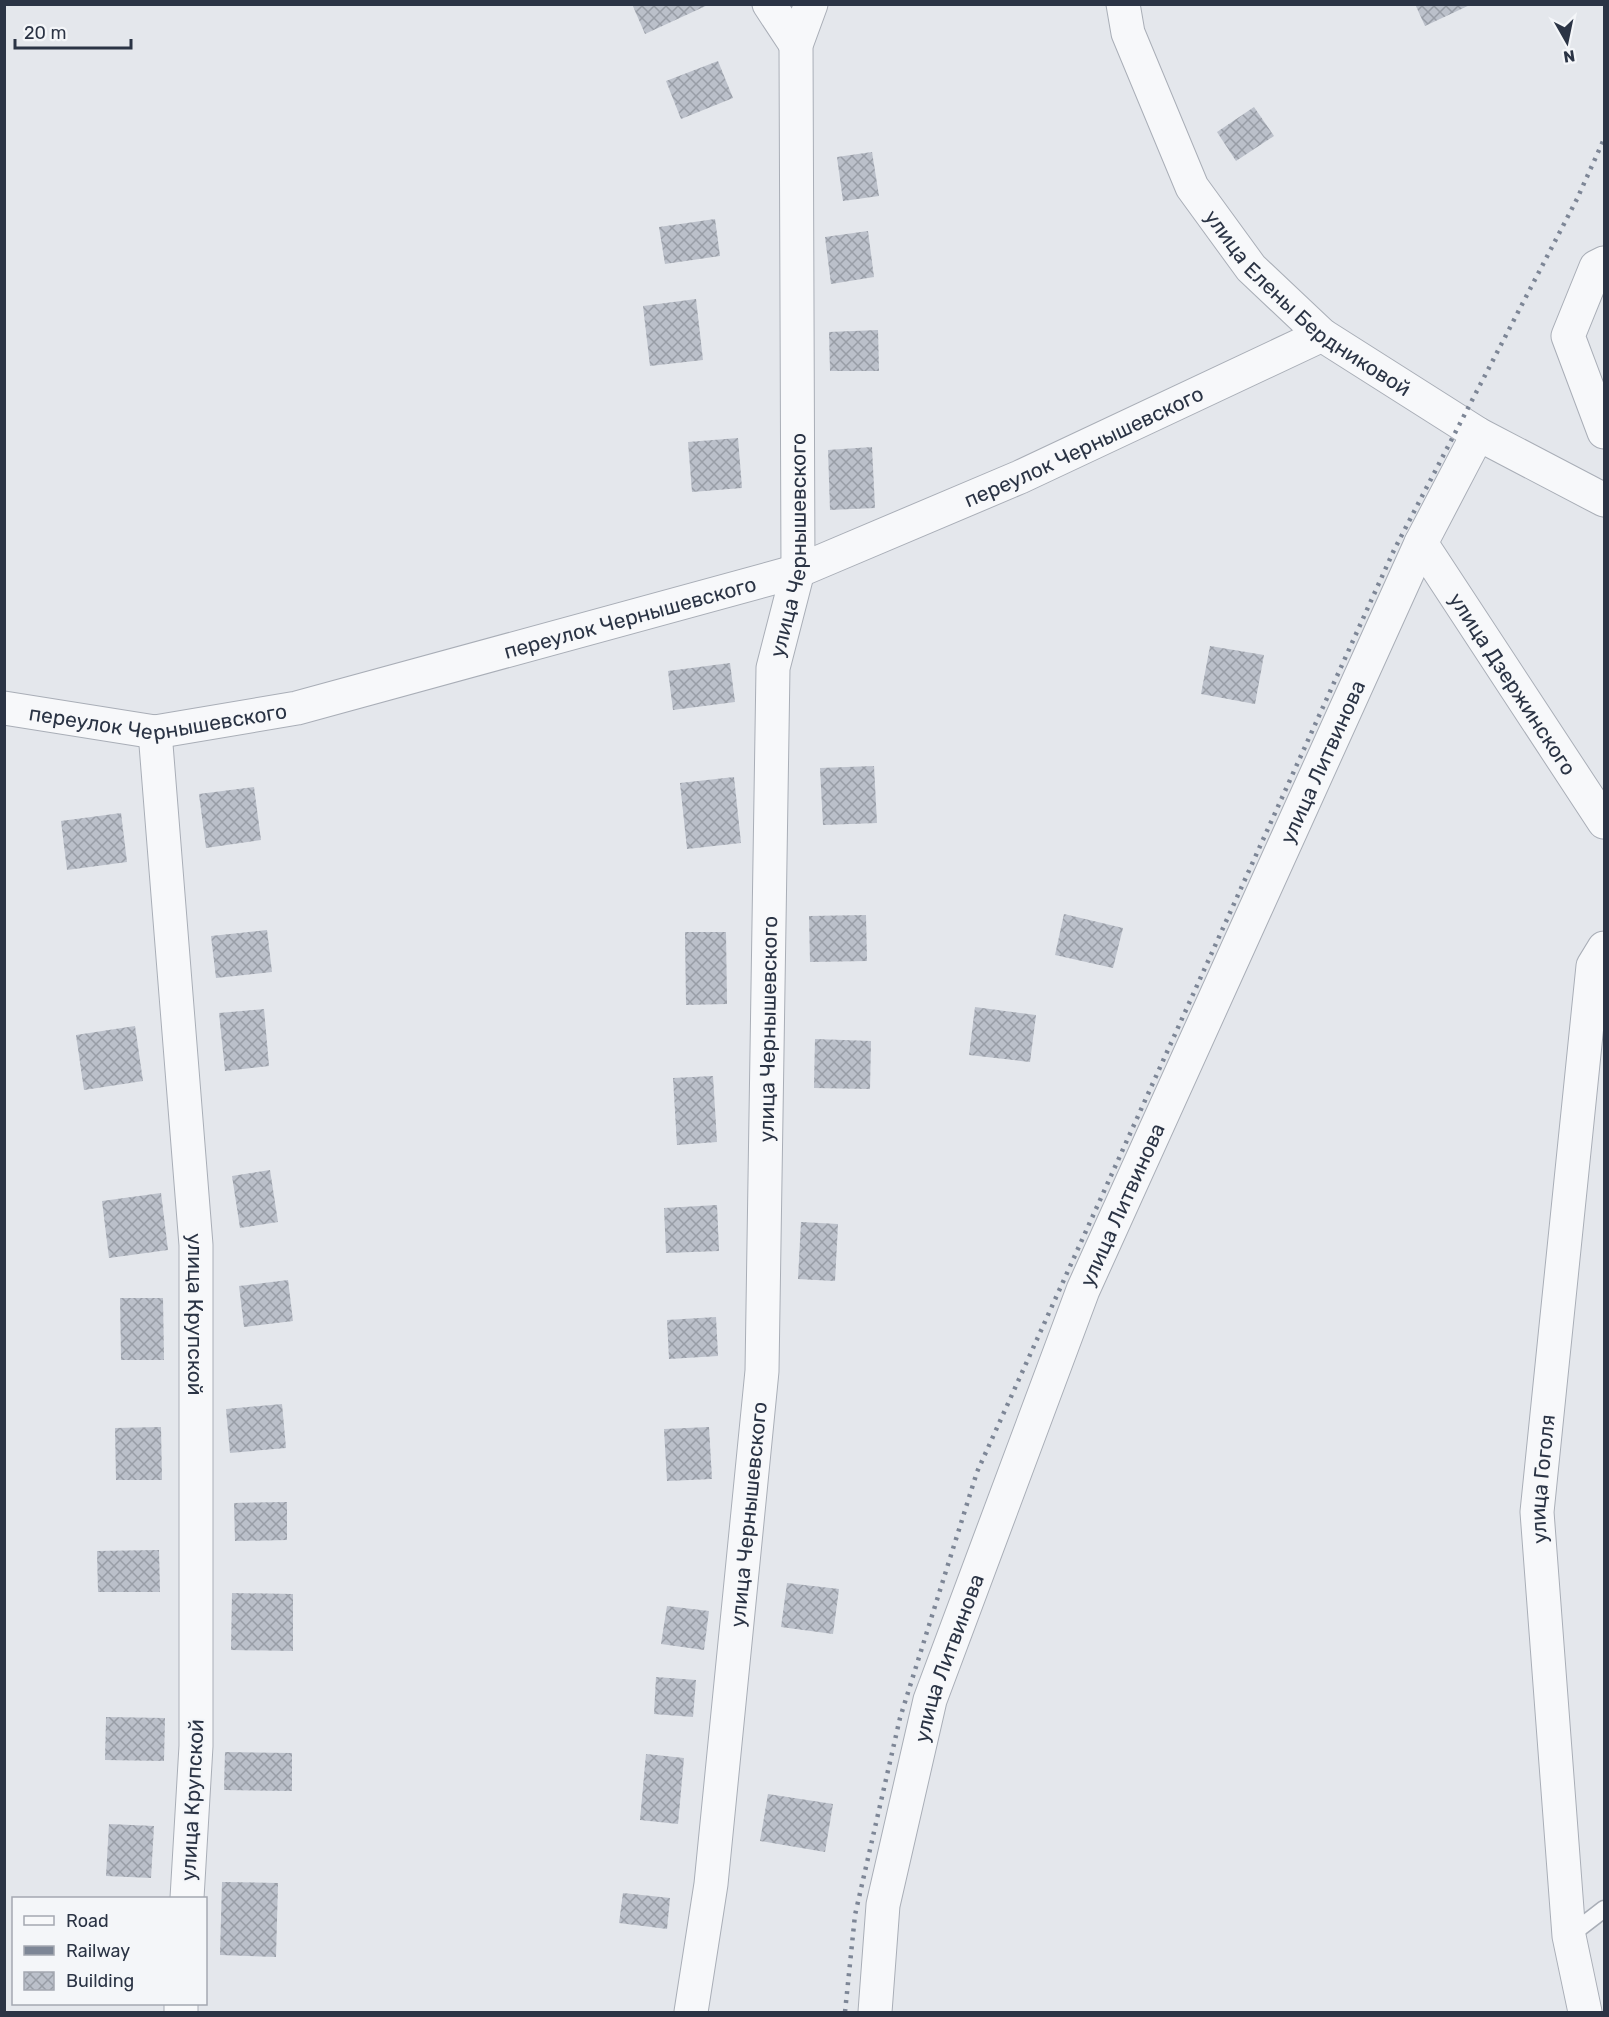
<svg xmlns="http://www.w3.org/2000/svg" width="1609" height="2017" font-family="Rubik,sans-serif">
<defs>
<pattern id="building-cross-hatch" width="8" height="8" patternUnits="userSpaceOnUse" patternTransform="scale(1.5)"><rect width="8" height="8" fill="#bbc0ca"/><path d="M0 0l8 8M0 8l8-8" fill="none" stroke="#989da6"/></pattern>
</defs>
<rect width="100%" height="100%" fill="#e4e7ec"/>
<g fill="url(#building-cross-hatch)">
<polygon points="632,4 710,4 645,34"/>
<polygon points="1415,4 1472,4 1425,26"/>
<polygon points="718,61 733,98 681,119 666,81"/>
<polygon points="1254,107 1274,136 1236,161 1217,132"/>
<polygon points="872,152 879,196 843,201 837,157"/>
<polygon points="715,219 720,256 665,264 659,227"/>
<polygon points="868,231 874,277 831,284 825,237"/>
<polygon points="696,299 703,360 650,366 643,306"/>
<polygon points="878,330 879,371 830,371 829,332"/>
<polygon points="738,438 742,488 692,492 688,442"/>
<polygon points="872,447 875,508 830,510 828,450"/>
<polygon points="1210,646 1264,655 1255,704 1201,694"/>
<polygon points="730,663 735,702 673,710 668,671"/>
<polygon points="874,766 877,823 823,825 820,768"/>
<polygon points="734,777 741,843 687,849 680,783"/>
<polygon points="254,787 261,840 206,848 199,794"/>
<polygon points="121,813 127,862 67,870 61,821"/>
<polygon points="1064,914 1123,928 1113,968 1055,955"/>
<polygon points="866,915 867,961 810,962 809,916"/>
<polygon points="267,930 272,972 216,978 211,936"/>
<polygon points="685,932 726,932 727,1004 686,1005"/>
<polygon points="975,1007 1036,1015 1030,1062 969,1055"/>
<polygon points="264,1009 269,1066 225,1071 219,1013"/>
<polygon points="135,1026 143,1081 84,1090 76,1035"/>
<polygon points="815,1039 871,1041 870,1089 814,1088"/>
<polygon points="713,1076 717,1142 677,1145 673,1078"/>
<polygon points="270,1170 278,1222 240,1228 232,1176"/>
<polygon points="161,1193 168,1250 109,1258 102,1201"/>
<polygon points="717,1205 719,1251 666,1253 664,1208"/>
<polygon points="801,1222 838,1224 835,1281 798,1279"/>
<polygon points="288,1280 293,1321 244,1327 239,1286"/>
<polygon points="120,1298 163,1298 164,1360 121,1360"/>
<polygon points="716,1317 718,1356 669,1359 667,1320"/>
<polygon points="282,1404 286,1448 230,1453 226,1409"/>
<polygon points="161,1427 162,1480 116,1480 115,1428"/>
<polygon points="709,1427 712,1479 667,1481 664,1429"/>
<polygon points="287,1502 287,1540 235,1541 234,1503"/>
<polygon points="159,1550 160,1592 98,1592 97,1551"/>
<polygon points="787,1583 839,1589 833,1634 781,1627"/>
<polygon points="232,1593 293,1594 293,1651 231,1650"/>
<polygon points="667,1606 709,1611 704,1650 661,1644"/>
<polygon points="656,1677 696,1680 693,1717 654,1714"/>
<polygon points="106,1717 165,1718 164,1761 105,1760"/>
<polygon points="225,1752 292,1753 292,1791 224,1790"/>
<polygon points="646,1754 684,1758 678,1824 640,1820"/>
<polygon points="768,1794 833,1804 825,1852 760,1841"/>
<polygon points="109,1824 154,1826 151,1878 106,1876"/>
<polygon points="222,1882 278,1883 276,1957 220,1955"/>
<polygon points="623,1893 670,1898 667,1929 619,1923"/>
</g>
<g fill="none" stroke-linecap="round" stroke-linejoin="round">
<g stroke="#a9aeb7" stroke-width="19">
<polyline id="service" points="1569,1936 1604,1909"/>
</g>
<g stroke="#a9aeb7" stroke-width="35">
<g id="minor">
<polyline points="769,4 796,45"/>
<polyline points="1604,263 1596,267 1568,336 1604,432"/>
<path id="s1" d="M1421,543l183,279"/>
<path id="s2" d="M4,708l151,24 142,-24 501,-137 222,-94 302,-142"/>
<path id="s3" d="M155,732l41,513v501l-9,152"/>
<polyline points="181,2012 181,2004"/>
<path id="s4" d="M691,2012l20,-128 51,-513 11,-703 25,-97 -2,-526 15,-41"/>
<path id="s5" d="M875,2012l8,-107 47,-205 153,-410 338,-747 57,-109"/>
<path id="s6" d="M1585,2012l-16,-76 -32,-424 56,-546 11,-18"/>
</g>
</g>
<g stroke="#a9aeb7" stroke-width="35">
<g id="tertiary">
<path id="s7" d="M1123,4l5,29 64,154 59,81 71,67 156,99 126,66"/>
</g>
</g>
<use href="#service" stroke="#f7f8fa" stroke-width="16"/>
<use href="#minor" stroke="#f7f8fa" stroke-width="33"/>
<use href="#tertiary" stroke="#f7f8fa" stroke-width="33"/>
<polyline stroke="#7d8696" stroke-width="4.5" stroke-dasharray="3 6" stroke-linecap="butt" points="845,2012 855,1915 900,1718 977,1472 1394,550 1577,199 1604,139"/>
</g>
<g text-anchor="middle" dominant-baseline="central" stroke-width="4.5" stroke-linejoin="round" paint-order="stroke">
<g font-size="21" fill="#2b3445" stroke="#f4f6f9">
<text stroke="none"><textPath href="#s7" startOffset="362">улица Елены Бердниковой</textPath></text>
<text stroke="none"><textPath href="#s2" startOffset="1128">переулок Чернышевского</textPath></text>
<text stroke="none"><textPath href="#s4" startOffset="1473">улица Чернышевского</textPath></text>
<text stroke="none"><textPath href="#s2" startOffset="642">переулок Чернышевского</textPath></text>
<text stroke="none"><textPath href="#s1" startOffset="168">улица Дзержинского</textPath></text>
<text stroke="none"><textPath href="#s2" startOffset="156">переулок Чернышевского</textPath></text>
<text stroke="none"><textPath href="#s5" startOffset="1335">улица Литвинова</textPath></text>
<text stroke="none"><textPath href="#s4" startOffset="987">улица Чернышевского</textPath></text>
<text stroke="none"><textPath href="#s5" startOffset="849">улица Литвинова</textPath></text>
<text stroke="none"><textPath href="#s3" startOffset="584">улица Крупской</textPath></text>
<text stroke="none"><textPath href="#s6" startOffset="536">улица Гоголя</textPath></text>
<text stroke="none"><textPath href="#s4" startOffset="501">улица Чернышевского</textPath></text>
<text stroke="none"><textPath href="#s5" startOffset="363">улица Литвинова</textPath></text>
<text transform="translate(192 1800) rotate(-87)">улица Крупской</text>
</g>
</g>
<rect width="1609" height="2017" fill="none" stroke="#2b3445" stroke-width="12"/>
<rect x="12" y="1897" width="195" height="108" fill="#f4f6f9" stroke="#a4a8b1" stroke-width="1.5"/>
<rect x="24" y="1916" width="30" height="9" fill="#f7f8fa" stroke="#a4a8b1" stroke-width="1.5"/>
<text x="66" y="1927" font-size="18" fill="#2b3445">Road</text>
<rect x="24" y="1946" width="30" height="9" fill="#7d8696" stroke="#a4a8b1" stroke-width="1.5"/>
<text x="66" y="1957" font-size="18" fill="#2b3445">Railway</text>
<rect x="24" y="1972" width="30" height="18" fill="url(#building-cross-hatch)" stroke="#a4a8b1" stroke-width="1.5"/>
<text x="66" y="1987" font-size="18" fill="#2b3445">Building</text>
<g transform="translate(1567 42) rotate(171)" stroke="#f4f6f9" stroke-width="4.5" paint-order="stroke">
<path d="M0-4.5L10 22L0 15L-10 22Z" fill="#2b3445"/>
<text y="-9" font-size="16" font-weight="bold" text-anchor="middle" fill="#2b3445">N</text>
</g>
<path d="M15 39v9h116v-9" fill="none" stroke="#2b3445" stroke-width="3"/>
<text x="24" y="39" font-size="18" fill="#2b3445" stroke="#f4f6f9" stroke-width="4.5" paint-order="stroke">20 m</text>
</svg>
